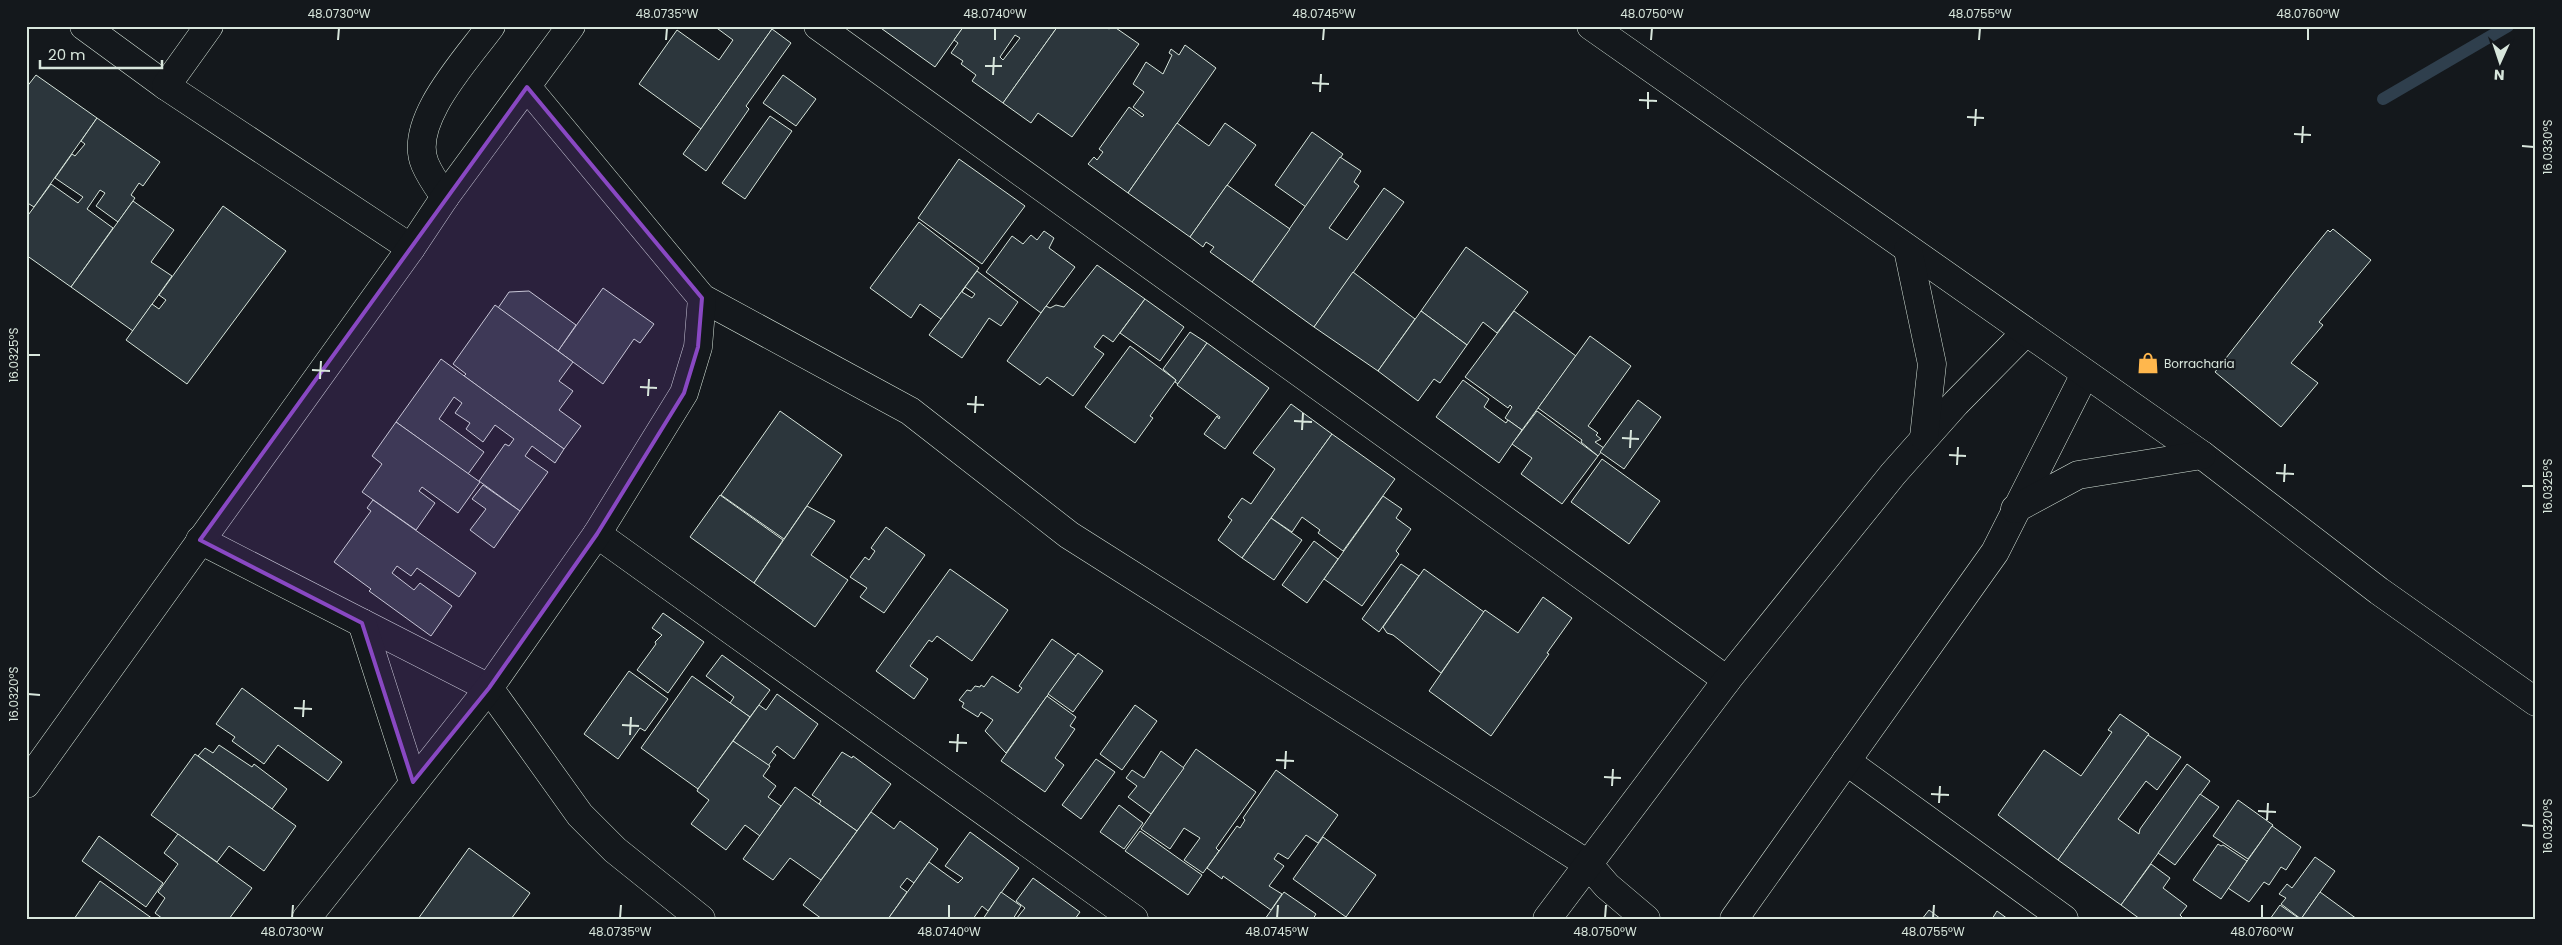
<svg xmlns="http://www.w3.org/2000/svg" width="2562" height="945" font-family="Poppins,sans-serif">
<rect width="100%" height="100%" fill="#14181c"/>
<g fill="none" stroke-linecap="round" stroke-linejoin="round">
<polyline stroke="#2f3f4d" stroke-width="12" points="2383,99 2508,26"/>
</g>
<g fill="#2c363c" stroke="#d8e6dc" fill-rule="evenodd">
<polygon points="714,26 768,26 772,29 701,129 639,84 677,30 719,60 733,40"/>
<polygon points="878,26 964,26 935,67"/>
<path d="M964,26h94l-55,77 -31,-22 4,-6 -15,-11 2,-3 -12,-8 7,-10 -4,-3zM1015,35l5,3 -17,22 -3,-3z"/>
<polygon points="1058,26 1105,26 1109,29 1113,26 1139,44 1072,137 1038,113 1031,123 1003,103"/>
<polygon points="772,29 791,43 746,106 749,109 706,171 683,154"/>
<polygon points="1185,45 1216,68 1128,193 1088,164 1094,157 1097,160 1103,152 1099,149 1129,107 1142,117 1144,115 1133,107 1144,92 1133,84 1146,62 1163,74 1172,55 1169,53 1171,49 1179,55"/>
<polygon points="36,75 97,118 34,207 26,202 26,88"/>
<polygon points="783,75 816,99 796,126 763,103"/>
<polygon points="770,116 792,131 745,199 722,183"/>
<polygon points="97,118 160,162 143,186 139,183 131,195 135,198 118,222 96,206 105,193 100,190 87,209 113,228 71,287 26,255 26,218 51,184 78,203 83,197 55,178 72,154 75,156 85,144 81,141"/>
<polygon points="1177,123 1209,146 1225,123 1256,145 1190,237 1128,193"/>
<polygon points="1312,132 1343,154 1306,207 1275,185"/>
<polygon points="1340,157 1361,171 1354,182 1359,186 1329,228 1347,240 1384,188 1404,202 1314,327 1252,282"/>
<polygon points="959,159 1025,206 982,264 918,218"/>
<polygon points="1227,185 1290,229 1252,282 1210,252 1214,247 1206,242 1203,247 1190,237"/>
<polygon points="133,201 174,230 151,262 172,276 133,331 71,287"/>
<polygon points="223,206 286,251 187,384 126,340 152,304 159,309 166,300 159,295"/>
<polygon points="919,222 979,268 941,319 920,304 911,318 870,288"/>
<polygon points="2333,229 2371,260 2319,322 2323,325 2291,363 2318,383 2281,427 2215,372 2293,273 2328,230 2330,232"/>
<polygon points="1044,231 1054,238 1049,248 1075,267 1041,313 986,272 1012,236 1023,244 1031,235 1037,240"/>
<polygon points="1466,247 1528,292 1497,333 1483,322 1467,345 1421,311"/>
<polygon points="1097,265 1145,299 1113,342 1103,335 1094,347 1104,354 1073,396 1047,377 1040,385 1007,361 1046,306 1050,308 1056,305 1064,307"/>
<path d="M977,271l41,31 -17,24 -12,-8 -27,40 -33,-23zM965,287l10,7 -3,4 -10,-6z"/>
<polygon points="1353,272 1415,319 1378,371 1314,327"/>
<polygon points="603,288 654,324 640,343 634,339 603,384 558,351"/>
<polygon points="529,291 576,325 558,351 498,308 509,292"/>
<polygon points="1145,299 1184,327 1160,361 1120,333"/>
<polygon points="495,305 573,362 559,381 573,391 559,410 581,426 564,449 464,376 466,374 453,364"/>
<polygon points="1421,311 1467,345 1440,383 1434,379 1418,401 1378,371"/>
<polygon points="1514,311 1576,356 1522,430 1505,418 1512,407 1510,405 1508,408 1465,377"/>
<polygon points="1190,332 1207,343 1178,384 1175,382 1176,380 1163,369"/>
<polygon points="1590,336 1631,366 1588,426 1598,433 1596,435 1601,439 1595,442 1604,448 1598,456 1581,442 1582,440 1538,408"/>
<polygon points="1207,343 1269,388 1225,449 1204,434 1217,416 1219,419 1220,417 1177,385"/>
<polygon points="1130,346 1176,380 1150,416 1153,418 1135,443 1085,407"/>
<polygon points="441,359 564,449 555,463 532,446 525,456 548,472 520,511 479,481 505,444 509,446 514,439 495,425 483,442 466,429 470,423 455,413 462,403 454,397 439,419 484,452 468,474 396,422"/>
<polygon points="1463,380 1489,399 1484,407 1506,423 1508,420 1522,430 1499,463 1436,417"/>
<polygon points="1638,400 1661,417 1624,469 1600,452"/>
<polygon points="1291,404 1332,434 1242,558 1218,540 1232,520 1228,517 1242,498 1251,504 1275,469 1253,453"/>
<polygon points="780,411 842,455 784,539 721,495"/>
<polygon points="1537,411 1598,456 1562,504 1521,474 1532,458 1512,444"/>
<polygon points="396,422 480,482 458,513 422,487 419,491 435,503 416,530 362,492 382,464 372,456"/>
<polygon points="1332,434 1395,479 1343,551 1318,533 1320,530 1302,517 1292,532 1271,518"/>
<polygon points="1602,459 1660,501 1629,544 1571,502"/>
<polygon points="483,485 520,511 494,548 470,530 486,509 472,499"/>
<polygon points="720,495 783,540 754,583 690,537"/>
<polygon points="1383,496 1402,509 1396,518 1411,529 1396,551 1399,554 1362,606 1324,579"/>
<polygon points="373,500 476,573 459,597 417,568 411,576 397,566 392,573 414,590 420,583 452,606 431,636 369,591 371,589 334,562 371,511 367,508"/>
<polygon points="807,506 835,521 811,555 848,580 815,627 754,583"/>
<polygon points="1271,518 1302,540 1274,580 1242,558"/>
<polygon points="886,527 925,555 884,613 860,597 867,588 850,577 865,557 869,560 875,551 871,548"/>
<polygon points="1314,541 1338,559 1307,603 1282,585"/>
<polygon points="1401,564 1419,576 1379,632 1362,619"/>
<polygon points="950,569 1008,610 972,661 937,636 932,642 929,640 910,666 928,679 914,699 876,671"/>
<polygon points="1424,569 1484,612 1441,673 1393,635 1387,633 1383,627"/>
<polygon points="1543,597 1572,618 1547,653 1549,654 1491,736 1429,691 1485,610 1518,633"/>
<polygon points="663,613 704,642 668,693 637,670 656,644 655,642 662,635 652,628"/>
<polygon points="1052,639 1076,656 1006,753 985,731 993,720 981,712 978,717 962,707 964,703 959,700 967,690 971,691 975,686 980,687 981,685 984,687 992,676 1018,693 1022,688 1019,686"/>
<polygon points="1078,653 1103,671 1073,712 1048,694"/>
<polygon points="722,655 770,690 750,717 730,703 734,697 706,676"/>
<polygon points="629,671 668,699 645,731 640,728 618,759 584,734"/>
<polygon points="692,676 750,717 698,789 641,748"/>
<polygon points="242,688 342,762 328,781 278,745 264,764 232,741 235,737 216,724"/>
<polygon points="777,694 818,724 794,759 777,746 772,752 776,755 768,766 733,741 759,705 766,710"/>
<polygon points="1047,696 1076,717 1070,726 1075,729 1055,758 1064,765 1045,792 1001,761"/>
<polygon points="1135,705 1157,721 1122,770 1100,754"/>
<polygon points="2120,714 2149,734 2058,860 1998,815 2044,750 2081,776 2112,732 2108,730"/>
<polygon points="2148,735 2181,757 2157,790 2146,781 2118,819 2139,834 2140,829 2187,764 2210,781 2121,905 2058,860"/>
<polygon points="733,741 770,766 763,776 776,786 768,797 781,806 760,836 745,825 726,850 691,824 709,800 697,791 698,789"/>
<polygon points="219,745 252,767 254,764 287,789 272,809 198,756 205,748 213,753"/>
<polygon points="1196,749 1256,792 1216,848 1219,851 1203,873 1184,860 1200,838 1184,828 1170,849 1141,829"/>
<polygon points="1161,751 1184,768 1151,814 1128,797 1137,786 1126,778 1132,770 1144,778"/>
<polygon points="842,752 852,758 853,756 891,784 857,831 819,804 821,801 812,795"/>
<polygon points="195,754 296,826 264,871 229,846 217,862 151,815"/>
<polygon points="1096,759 1115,772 1081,819 1062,805"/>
<polygon points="1276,770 1338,815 1318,843 1306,835 1288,859 1278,853 1274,859 1284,866 1269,886 1282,894 1271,910 1223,876 1222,879 1207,868 1237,826 1240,828 1245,820 1243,818"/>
<polygon points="795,787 857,831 821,880 790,858 773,880 743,859"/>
<polygon points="2200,794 2219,807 2175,865 2158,853"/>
<polygon points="2238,800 2273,825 2248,859 2213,836"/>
<polygon points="1119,805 1143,823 1124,849 1100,832"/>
<polygon points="871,812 894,829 900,821 938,849 914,883 907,878 900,887 907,892 888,919 822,919 803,905"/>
<polygon points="2272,826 2301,847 2286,870 2281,867 2269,885 2264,882 2249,902 2228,888"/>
<polygon points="1140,831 1202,875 1188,895 1125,851"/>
<polygon points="970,832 1019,868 988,911 982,906 973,919 888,919 929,862 958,883 963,878 945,866"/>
<polygon points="178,834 252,888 229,919 163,919 155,913 165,898 158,892 178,864 164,853"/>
<polygon points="99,836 163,883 146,907 82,861"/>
<polygon points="1323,837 1376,875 1346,917 1293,879"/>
<polygon points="2218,844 2221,846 2223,845 2247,861 2221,899 2193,880"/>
<polygon points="469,848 530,893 528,896 511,919 418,919"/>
<polygon points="2315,857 2335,871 2301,919 2281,904 2286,898 2279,894 2287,884 2292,888"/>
<polygon points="2151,864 2170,878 2163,888 2187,906 2180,915 2184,919 2140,919 2121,905"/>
<polygon points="1033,878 1080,912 1075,919 1016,919 1025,908 1016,901"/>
<polygon points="100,881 111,889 153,919 74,919"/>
<polygon points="1001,892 1021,906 1013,919 983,919"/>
<polygon points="1284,892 1316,914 1313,919 1265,919"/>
<polygon points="2320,892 2357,919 2301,919"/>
<polygon points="2280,905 2300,919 2270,919"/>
<polygon points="1929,910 1941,919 1922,919"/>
<polygon points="1997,911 2008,919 1992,919"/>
</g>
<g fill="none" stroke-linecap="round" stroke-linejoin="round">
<g stroke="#d8e6dc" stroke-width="29">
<g id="minor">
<polyline points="84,26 166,86"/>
<polyline points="209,26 166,86 411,248"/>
<polyline points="818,26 1727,680"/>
<polyline points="527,87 702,298 910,411 1069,535 1588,864"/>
<path d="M445,197c-7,-10 -15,-21 -20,-33 -18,-42 42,-105 66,-138"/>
<polyline points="597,534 1134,919"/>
<polyline points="200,540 489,688 580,815 615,850 701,919"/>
<polyline points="362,623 413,782"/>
<polyline points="1846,761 2064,919"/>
<polyline points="26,784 411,248 445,197 571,26"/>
<polyline points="306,919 489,688 597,534 684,393 698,347 702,298"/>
</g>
</g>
<g stroke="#d8e6dc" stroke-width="29">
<g id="major">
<polyline points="1588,864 1607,886 1646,919"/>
<polyline points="1547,919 1727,680 1893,474 1956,403 2026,332"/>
<polyline points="1734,919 1995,552 2085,374"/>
</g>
</g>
<g stroke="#d8e6dc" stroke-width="29">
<g id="highway">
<polyline points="1591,26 2202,455 2379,591 2536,702"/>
<polyline points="1908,250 1932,364 1924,437"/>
<polyline points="2015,509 2078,475 2202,455"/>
</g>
</g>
<use href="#minor" stroke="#14181c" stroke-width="28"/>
<use href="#major" stroke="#14181c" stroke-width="28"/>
<use href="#highway" stroke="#14181c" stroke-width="28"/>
</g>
<path fill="#8948c3" fill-opacity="0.2" stroke="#8948c3" stroke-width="4" stroke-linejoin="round" d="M527,87l175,211 -4,49 -14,46 -87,141 -108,154 -76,94 -51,-159 -162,-83z"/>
<path fill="none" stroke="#d8e6dc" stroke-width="2" d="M338,40l1,-12M666,40l1,-12M995,40v-12M1323,40l1,-12M1651,40l1,-12M1979,40l1,-12M2308,40v-12M985,66h17M993,75l1,-18M1312,83l17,1M1320,92l1,-18M1639,100l18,1M1648,109v-17M1967,117l17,1M1975,126l1,-17M2294,134l17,1M2302,143l1,-17M2522,146l12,1M28,355h12M312,370l18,1M320,379l1,-18M640,387l17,1M648,396l1,-17M967,404l17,1M975,413l1,-17M1294,421l18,1M1302,430l1,-17M1622,438l17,1M1630,448l1,-18M1949,455l17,1M1957,465l1,-18M2276,473l18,1M2284,482l1,-18M2522,486h12M28,694l12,1M294,708l18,1M303,717l1,-17M622,725l17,1M630,735l1,-18M949,742l18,1M957,752l1,-18M1276,760l18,1M1285,769l1,-18M1604,777l17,1M1612,786l1,-17M1931,794l18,1M1939,803l1,-17M2258,811l18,1M2267,820l1,-17M2522,825l12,1M292,918l1,-13M620,918l1,-13M949,918v-13M1277,918l1,-13M1605,918l1,-13M1933,918l1,-13M2262,918v-13"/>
<defs>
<g id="shop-bare" transform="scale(1.725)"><path d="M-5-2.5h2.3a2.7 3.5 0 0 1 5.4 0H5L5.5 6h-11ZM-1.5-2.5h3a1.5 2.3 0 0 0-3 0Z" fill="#ffb74d" stroke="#14181c" stroke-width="2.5" paint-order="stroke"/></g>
</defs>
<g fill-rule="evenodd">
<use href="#shop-bare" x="2148" y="363"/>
</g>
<g text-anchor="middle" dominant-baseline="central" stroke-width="4" stroke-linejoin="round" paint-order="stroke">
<g font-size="12" fill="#d8e6dc" stroke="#14181c" text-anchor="start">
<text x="2164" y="363">Borracharia</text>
</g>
</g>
<rect width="2562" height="945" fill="none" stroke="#14181c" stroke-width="55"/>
<g transform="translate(2500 62) rotate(183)" stroke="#14181c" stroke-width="4" paint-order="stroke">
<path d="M0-4L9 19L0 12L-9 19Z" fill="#d8e6dc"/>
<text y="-8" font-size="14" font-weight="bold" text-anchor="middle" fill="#d8e6dc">N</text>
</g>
<path d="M40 60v8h122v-8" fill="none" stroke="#d8e6dc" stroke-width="2.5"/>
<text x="48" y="60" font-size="15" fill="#d8e6dc" stroke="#14181c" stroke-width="4" paint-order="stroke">20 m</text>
<rect x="28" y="28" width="2506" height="890" fill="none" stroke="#d8e6dc" stroke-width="2"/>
<g font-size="12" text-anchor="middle" fill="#d8e6dc">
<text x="339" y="18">48.0730°W</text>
<text x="667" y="18">48.0735°W</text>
<text x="995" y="18">48.0740°W</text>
<text x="1324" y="18">48.0745°W</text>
<text x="1652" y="18">48.0750°W</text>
<text x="1980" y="18">48.0755°W</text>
<text x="2308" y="18">48.0760°W</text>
<text transform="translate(2548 147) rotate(-90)" y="4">16.0330°S</text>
<text transform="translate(14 355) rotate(-90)" y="4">16.0325°S</text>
<text transform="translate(2548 486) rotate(-90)" y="4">16.0325°S</text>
<text transform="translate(14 694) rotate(-90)" y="4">16.0320°S</text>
<text transform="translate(2548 826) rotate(-90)" y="4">16.0320°S</text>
<text x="292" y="936">48.0730°W</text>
<text x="620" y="936">48.0735°W</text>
<text x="949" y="936">48.0740°W</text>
<text x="1277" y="936">48.0745°W</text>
<text x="1605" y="936">48.0750°W</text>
<text x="1933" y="936">48.0755°W</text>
<text x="2262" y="936">48.0760°W</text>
</g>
</svg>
